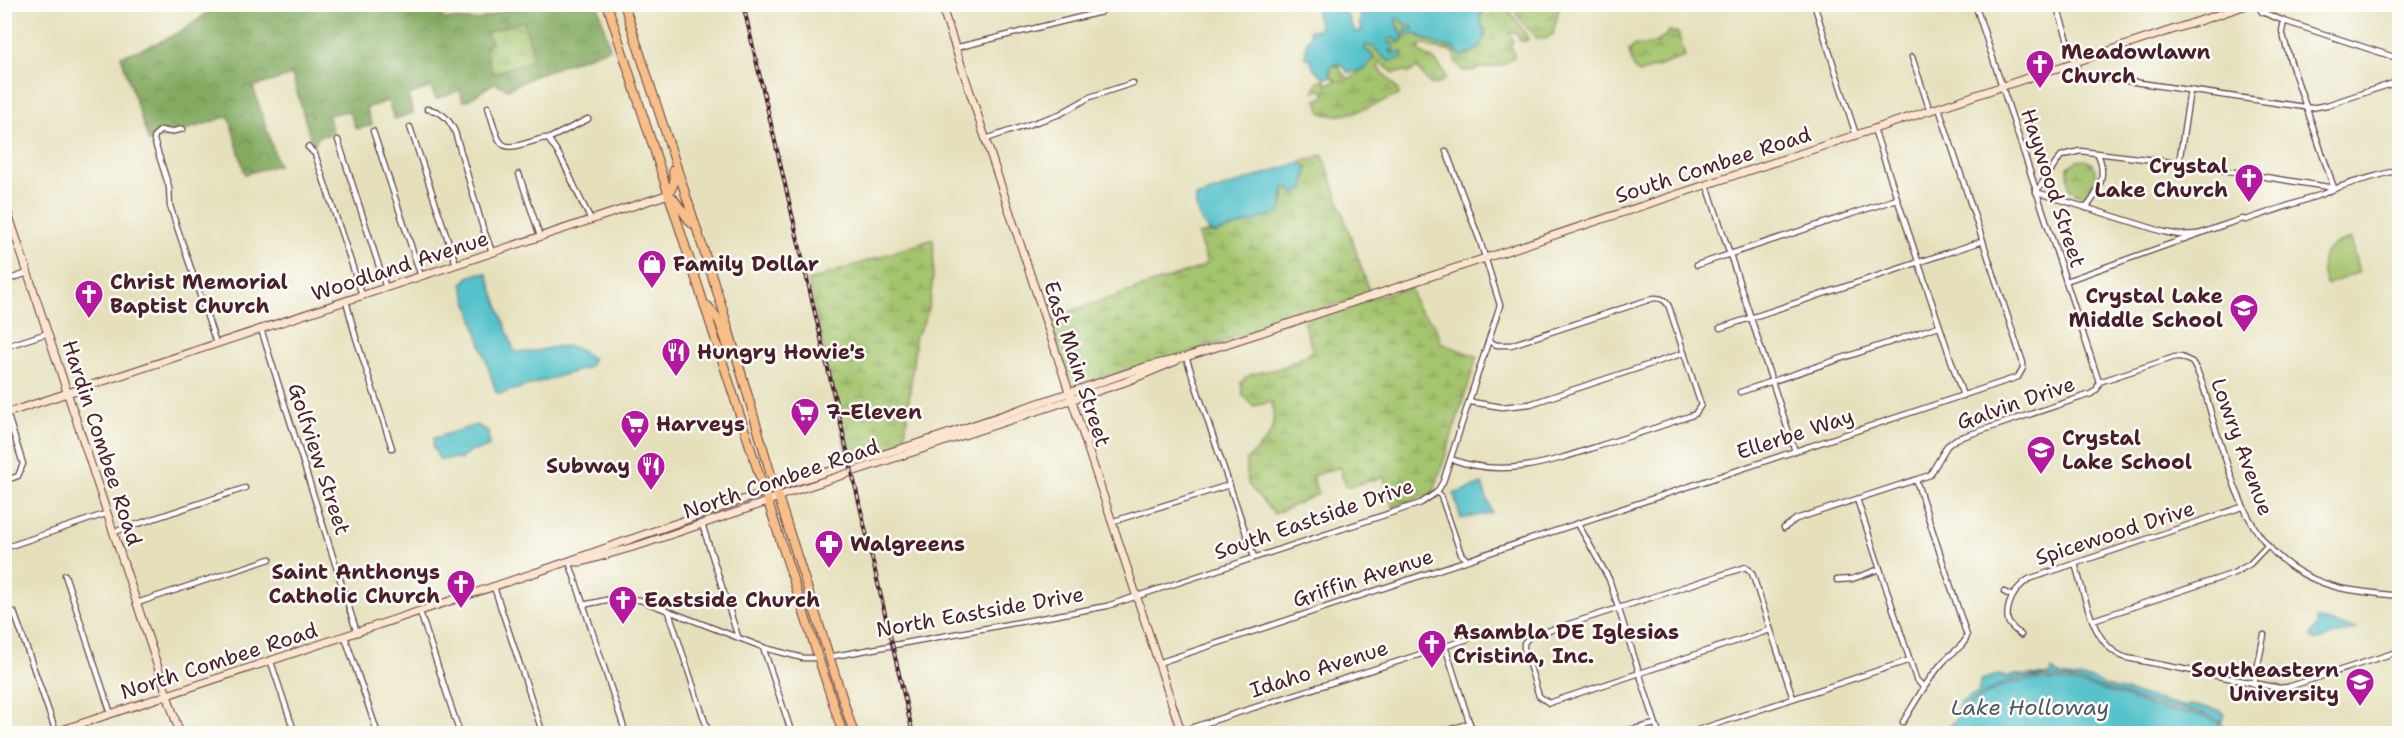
<svg xmlns="http://www.w3.org/2000/svg" width="2404" height="738" font-family="'Shantell Sans',sans-serif">
<defs>
<pattern id="forest-crowns" width="20" height="18" patternUnits="userSpaceOnUse" patternTransform="scale(1.5)"><rect width="20" height="18" fill="#83aa61"/><path d="M2 6a3 3 0 1 1 6 0M12 15a3 3 0 1 1 6 0" fill="none" stroke="#6d8a50"/></pattern>
<pattern id="wetland-marsh" width="20" height="14" patternUnits="userSpaceOnUse" patternTransform="scale(1.5)"><rect width="20" height="14" fill="#a4c56e"/><path d="M1 5h8M5 5V1M11 12h8M15 12V8" fill="none" stroke="#889f5b"/></pattern>
</defs>
<rect width="100%" height="100%" fill="#fdfcf7"/>
<filter id="ink" filterUnits="userSpaceOnUse"><feTurbulence type="fractalNoise" baseFrequency=".0167" numOctaves="2"/><feDisplacementMap in="SourceGraphic" scale="12" xChannelSelector="R" yChannelSelector="G"/><feConvolveMatrix kernelMatrix="1 2 1 2 8 2 1 2 1" color-interpolation-filters="sRGB"/></filter>
<filter id="wash" filterUnits="userSpaceOnUse"><feTurbulence type="fractalNoise" baseFrequency=".008" numOctaves="4" result="noise"/><feDisplacementMap in="SourceGraphic" scale="24" xChannelSelector="R" yChannelSelector="G"/><feGaussianBlur stdDeviation="1.35" result="paint"/><feColorMatrix in="noise" values="0 0 0 0 0 0 0 0 0 0 0 0 0 0 0 0 0 1.4 0 .05"/><feComposite in="paint" operator="in"/></filter>
<g filter="url(#wash)">
<rect width="100%" height="100%" fill="#e5e0bb"/>
<path fill="#a4c56e" stroke="#77724c" stroke-width="1.5" d="M2350,239l9,33 -33,13c-9,-28 -5,-37 24,-46z"/>
<path fill="url(#forest-crowns)" stroke="#666446" stroke-width="1.5" d="M216,4l221,1 7,14 34,1 43,-15h77l12,43 -74,27 -28,14 -13,-6c-13,5 -18,15 -32,18l-3,-11 -24,9 -5,-12 -23,8 5,18 -19,6 -6,-18 -22,7 6,17 -16,4 -7,-18 -21,4 5,19 -14,2 -6,11 -21,-72 -39,12 25,78 -33,9 -16,-58 -80,26 -28,-86c35,-11 69,-25 95,-52z"/>
<g fill="url(#wetland-marsh)" stroke="#77724c" stroke-width="1.5">
<path d="M1483,5h26l2,8 16,23 1,4 -5,2 -4,-2 -2,-7h-8l4,7 -2,5 3,11c-14,14 -16,9 -32,12 -7,1 -11,4 -19,3l-7,-8 -2,-11 -22,-4 -7,-5 -6,5 1,4 15,9 8,9 3,8 -8,6 -7,1 -14,-17 -9,5 -2,-2 -12,2 -14,-11 -2,5c6,9 20,18 21,28 -20,8 -60,28 -78,17l-4,-12 7,-3 1,-3 -3,-4 -8,1 3,-9 7,-3 3,5 10,-3 -6,-5 -1,-10h10v5l10,8 23,-19v-5l-8,-6 1,-4 6,1 17,15 13,-5 -6,-4 -3,2 -5,-4 6,-2v-5l-6,1v-5l6,-2 3,5 4,-1 3,-4 -9,-17 2,-2 15,8 1,3 -2,1c10,11 29,14 44,18l2,4 11,3 17,-17 1,-8 -4,-3 -2,-12 3,-1z"/>
<path d="M1514,5h46l-7,29 -8,5 -8,-1c-9,-11 -21,-18 -23,-33z"/>
<polygon points="523,21 531,45 532,61 492,73 485,46 492,43 486,33"/>
<path d="M1669,31l9,2 7,24 -46,16 -5,-4 -5,-18 6,-6c13,2 26,-2 34,-14z"/>
<polygon points="1323,155 1370,293 1186,354 1163,359 1071,389 1048,319 1199,268 1207,263 1198,235 1210,232 1214,234 1284,201 1284,187 1304,189 1307,167 1300,162"/>
<path d="M2085,160l8,4c5,13 2,24 -9,33l-15,-8 -1,-22 9,-6z"/>
<path d="M933,239c2,28 0,77 -19,99l1,7 -11,100 -55,18 -41,-182z"/>
<path d="M1410,286l7,22 18,17 6,18 36,14 -43,134 -6,4 -35,12 -9,-30 -38,10 -7,-20 -27,9 6,18 -44,20 -26,-30 -2,-24c21,-19 32,-27 26,-58l-19,4 -10,-10 -2,-13c9,-13 23,-10 36,-14 13,-4 25,-11 36,-18l-10,-30z"/>
</g>
<g fill="#54c2cb" stroke="#4f707b" stroke-width="1.5">
<path d="M1325,4l8,2 7,6h5c6,8 5,15 12,21l5,-3 -2,-4 1,-21h122v8l-3,2 2,12 4,3c-3,16 -10,23 -25,26l-7,-8 -18,-4 -20,-10 -8,2 -3,-4 2,-3h6l-1,-3 -7,-2 -8,-6 -2,3 9,16 -5,6 -5,-5 -6,1v5l6,-1 -1,8 -5,-1 5,4 7,-3 3,1 -1,4c-19,15 -20,-10 -36,-11l-1,4 9,8 -9,12 -16,4 -7,-8 -7,-1 -6,4 2,9 -6,1 -12,-10 -2,-9 -6,-2 2,-16 4,-5 -2,-6h9l2,-4 -4,-11 2,-8z"/>
<path d="M1300,162l7,5 -3,22 -9,5 -5,-6h-6l-3,24 -67,22c-12,-7 -20,-23 -18,-37z"/>
<path d="M479,273l8,1 27,77c20,6 42,-10 61,-3 6,2 12,7 17,10l-1,6 -5,4 -86,26 -4,-2 -34,-108 7,-7z"/>
<polygon points="476,425 488,431 489,446 483,449 468,452 460,460 456,458 440,460 433,447 434,438"/>
<polygon points="1482,484 1492,513 1461,519 1454,494"/>
<polygon points="2316,619 2356,629 2315,641 2311,637 2317,624"/>
<path d="M2052,670c16,15 38,2 50,15l84,22 4,-3 31,7 3,3 -3,9c-18,-14 -41,-13 -62,-18 -49,-11 -97,-38 -149,-24 -17,5 -34,19 -48,28l-6,6 4,-12 18,-11 3,-12 17,-5 10,2 8,-2 32,1z"/>
<path d="M2035,679c42,0 81,16 121,28 23,7 58,3 72,26h-283c12,-19 43,-44 66,-50 8,-2 16,-3 24,-4z"/>
</g>
</g>
<g filter="url(#ink)">
<g fill="none" stroke-linecap="round" stroke-linejoin="round">
<g stroke="#613c41" stroke-width="7">
<g id="street">
<polyline points="1814,4 1856,135"/>
<polyline points="1975,4 2099,382"/>
<polyline points="2056,4 2079,74 2311,108 2327,105 2400,81"/>
<polyline points="2257,4 2262,12 2284,21 2400,59"/>
<polyline points="2284,21 2282,31 2290,60 2334,188"/>
<polyline points="955,48 1101,12"/>
<polyline points="1912,57 1930,111"/>
<path d="M488,107c14,46 10,45 56,31l4,1 40,-20"/>
<path d="M427,109c15,2 22,10 28,23l27,93 10,27"/>
<polyline points="410,127 456,264"/>
<polyline points="183,129 170,132 161,130 155,135 154,140 169,187 170,206 216,343"/>
<polyline points="1874,129 1963,396"/>
<polyline points="373,131 421,276"/>
<path d="M548,139c19,23 27,54 43,80"/>
<polyline points="986,139 1060,114 1090,97 1133,83"/>
<polyline points="338,140 386,288"/>
<polyline points="308,147 315,154 362,295"/>
<polyline points="2179,163 2190,90"/>
<polyline points="519,174 540,236"/>
<polyline points="1707,185 1795,451"/>
<path d="M2086,208c14,-17 21,-34 12,-54"/>
<polyline points="2198,234 2180,235 2164,232 2036,192 2061,156 2080,151 2179,163 2334,188"/>
<polyline points="1697,265 1897,199"/>
<polyline points="4,281 28,273"/>
<path d="M2066,281l152,-54 24,-8 4,1 77,-26c20,-11 54,-17 77,-25"/>
<polyline points="346,301 356,338 392,448"/>
<polyline points="1720,328 1983,241"/>
<polyline points="261,329 357,633"/>
<polyline points="4,347 48,333"/>
<polyline points="1186,357 1254,557"/>
<path d="M2099,382l76,-25h6l11,5c12,18 16,44 23,65 24,73 39,140 125,161 20,4 40,6 60,8"/>
<polyline points="1740,392 1939,326"/>
<polyline points="1471,402 1502,407 1530,404 1684,353"/>
<path d="M1451,459c53,20 100,3 151,-14 29,-9 59,-19 88,-29l5,-2 6,-9 -32,-98c-3,-7 -7,-9 -15,-9l-143,47h-14l-7,-3"/>
<polyline points="4,481 18,476 23,464 7,413"/>
<polyline points="1437,492 1441,496 1461,554 1466,559"/>
<polyline points="1857,499 1916,679 1924,688"/>
<polyline points="1111,522 1229,485"/>
<polyline points="702,524 738,637"/>
<polyline points="1578,524 1609,579 1659,734"/>
<polyline points="1784,528 1796,519 1930,475 1947,446 1956,439 2091,394 2097,389 2099,382"/>
<polyline points="114,532 245,488"/>
<polyline points="4,548 108,513"/>
<polyline points="569,561 626,734"/>
<path d="M2075,564c10,31 17,84 52,94l152,30 9,-1 112,-36"/>
<polyline points="65,575 111,714"/>
<polyline points="1837,580 1852,579 1880,569"/>
<polyline points="494,587 543,734"/>
<polyline points="2004,592 2012,596"/>
<polyline points="137,603 270,559"/>
<polyline points="583,605 616,598 640,600 765,648 803,658 819,658"/>
<polyline points="14,612 56,732"/>
<polyline points="420,612 460,734"/>
<polyline points="669,612 709,734"/>
<polyline points="2093,620 2232,574 2250,564 2267,546"/>
<polyline points="1770,630 1549,703 1539,696 1524,648 1524,643 1529,637 1746,567 1752,573 1793,698"/>
<path d="M2021,635c-4,-4 -11,-8 -13,-14 -3,-17 8,-34 21,-42l213,-72"/>
<polyline points="345,637 378,734"/>
<polyline points="1445,646 1473,734"/>
<polyline points="763,647 792,734"/>
<polyline points="829,657 1107,606 1421,503 1437,492 1443,482 1500,305 1480,241 1446,151"/>
<polyline points="271,662 295,734"/>
<polyline points="1158,663 2018,377 2023,368 2023,363 1939,108"/>
<polyline points="2254,684 2264,635"/>
<path d="M1903,722c13,-21 25,-44 42,-62 7,-8 20,-14 22,-24l-51,-156"/>
<polyline points="1181,731 1468,639"/>
<polyline points="1437,734 1470,723"/>
<polyline points="1614,734 1655,724"/>
<polyline points="1686,734 1910,660"/>
</g>
</g>
<g stroke="#613c41" stroke-width="9">
<g id="secondary">
<polyline points="941,4 1182,734"/>
<polyline points="4,201 180,734"/>
<polyline points="4,414 669,194"/>
<polyline points="575,562 582,562 643,544 761,504 785,494 1125,382 1176,361"/>
<polyline points="50,734 549,568 782,486 941,436 1145,367 1186,357 1251,336 2250,4"/>
</g>
</g>
<g stroke="#613c41" stroke-width="10">
<g id="primary">
<polyline points="607,4 843,734"/>
<polyline points="624,4 722,307 769,468 854,734"/>
<polyline points="669,194 674,183 673,170"/>
<polyline points="673,198 691,223"/>
<polyline points="708,306 719,321 728,347 737,354"/>
</g>
</g>
<use href="#street" stroke="#fff" stroke-width="4.5"/>
<use href="#secondary" stroke="#fce5cf" stroke-width="7"/>
<use href="#primary" stroke="#f7be88" stroke-width="8"/>
<g stroke="#4a1f2b" stroke-width="4">
<polyline id="rail" points="743,4 913,734"/>
</g>
<use href="#rail" stroke="#fdfcf7" stroke-width="1.5" stroke-dasharray="4.5" stroke-linecap="butt"/>
</g>
</g>
<defs>
<g id="church-pin" transform="scale(1.5)"><path d="M0 17L-7.5 6A9.5 9.5 0 1 1 7.5 6Z" fill="#b5179e" stroke="#fdfcf7"/><path d="M-1.2-6h2.4v3.5h3.3v2.4h-3.3V6h-2.4V-.1h-3.3v-2.4h3.3Z" fill="#fff"/></g>
<g id="shop-pin" transform="scale(1.5)"><path d="M0 17L-7.5 6A9.5 9.5 0 1 1 7.5 6Z" fill="#b5179e" stroke="#fdfcf7"/><path d="M-5-2.5h2.3a2.7 3.5 0 0 1 5.4 0H5L5.5 6h-11ZM-1.5-2.5h3a1.5 2.3 0 0 0-3 0Z" fill="#fff"/></g>
<g id="school-pin" transform="scale(1.5)"><path d="M0 17L-7.5 6A9.5 9.5 0 1 1 7.5 6Z" fill="#b5179e" stroke="#fdfcf7"/><path d="M0-5L7-2L0 1L-7-2ZM-4 1L0 2.5L4 1V4Q0 6-4 4Z" fill="#fff"/></g>
<g id="restaurant-pin" transform="scale(1.5)"><path d="M0 17L-7.5 6A9.5 9.5 0 1 1 7.5 6Z" fill="#b5179e" stroke="#fdfcf7"/><path d="M-5-6h1v4h1v-4h1v4h1v-4h1v5L-1.5 .5V6h-2V.5L-5-1ZM5-6V6H3V1.5H1.5Q1.5-4 5-6Z" fill="#fff"/></g>
<g id="supermarket-pin" transform="scale(1.5)"><path d="M0 17L-7.5 6A9.5 9.5 0 1 1 7.5 6Z" fill="#b5179e" stroke="#fdfcf7"/><path d="M-6-5.5h2.5l.6 2H6L4.5 2H-2.5L-4.4-4H-6ZM-1.5 3.2a1.3 1.3 0 1 0 .1 0ZM3 3.2a1.3 1.3 0 1 0 .1 0Z" fill="#fff"/></g>
<g id="pharmacy-pin" transform="scale(1.5)"><path d="M0 17L-7.5 6A9.5 9.5 0 1 1 7.5 6Z" fill="#b5179e" stroke="#fdfcf7"/><path d="M-2-6h4v4h4v4h-4v4h-4v-4h-4v-4h4Z" fill="#fff"/></g>
<g id="university-pin" transform="scale(1.5)"><path d="M0 17L-7.5 6A9.5 9.5 0 1 1 7.5 6Z" fill="#b5179e" stroke="#fdfcf7"/><path d="M0-5L7-2L0 1L-7-2ZM-4 1L0 2.5L4 1V4Q0 6-4 4Z" fill="#fff"/></g>
</defs>
<g fill-rule="evenodd">
<use href="#church-pin" x="2040" y="64"/>
<use href="#church-pin" x="2249" y="178"/>
<use href="#shop-pin" x="652" y="264"/>
<use href="#church-pin" x="89" y="294"/>
<use href="#school-pin" x="2244" y="308"/>
<use href="#restaurant-pin" x="676" y="352"/>
<use href="#supermarket-pin" x="805" y="412"/>
<use href="#supermarket-pin" x="635" y="424"/>
<use href="#school-pin" x="2041" y="450"/>
<use href="#restaurant-pin" x="651" y="466"/>
<use href="#pharmacy-pin" x="829" y="544"/>
<use href="#church-pin" x="461" y="584"/>
<use href="#church-pin" x="623" y="600"/>
<use href="#church-pin" x="1432" y="644"/>
<use href="#university-pin" x="2360" y="682"/>
</g>
<g text-anchor="middle" dominant-baseline="central" stroke-width="5" stroke-linejoin="round" paint-order="stroke">
<g font-size="21" font-weight="bold" fill="#4a1f2b" stroke="#fdfcf7" text-anchor="start">
<text x="2061" y="52">Meadowlawn<tspan x="2061" dy="24">Church</tspan></text>
<text x="2228" y="166" text-anchor="end">Crystal<tspan x="2228" dy="24">Lake Church</tspan></text>
<text x="673" y="264">Family Dollar</text>
<text x="110" y="282">Christ Memorial<tspan x="110" dy="24">Baptist Church</tspan></text>
<text x="2223" y="296" text-anchor="end">Crystal Lake<tspan x="2223" dy="24">Middle School</tspan></text>
<text x="697" y="352">Hungry Howie's</text>
<text x="826" y="412">7-Eleven</text>
<text x="656" y="424">Harveys</text>
<text x="2062" y="438">Crystal<tspan x="2062" dy="24">Lake School</tspan></text>
<text x="630" y="466" text-anchor="end">Subway</text>
<text x="850" y="544">Walgreens</text>
<text x="440" y="572" text-anchor="end">Saint Anthonys<tspan x="440" dy="24">Catholic Church</tspan></text>
<text x="644" y="600">Eastside Church</text>
<text x="1453" y="632">Asambla DE Iglesias<tspan x="1453" dy="24">Cristina, Inc.</tspan></text>
<text x="2339" y="670" text-anchor="end">Southeastern<tspan x="2339" dy="24">University</tspan></text>
</g>
<g font-size="21" fill="#4a1f2b" stroke="#fdfcf7">
<text transform="translate(1713 165) rotate(-18)">South Combee Road</text>
<text transform="translate(2053 188) rotate(72)">Haywood Street</text>
<text transform="translate(400 266) rotate(-18)">Woodland Avenue</text>
<text transform="translate(1077 364) rotate(72)">East Main Street</text>
<text transform="translate(2016 403) rotate(-19)">Galvin Drive</text>
<text transform="translate(1795 434) rotate(-18)">Ellerbe Way</text>
<text transform="translate(102 443) rotate(72)">Hardin Combee Road</text>
<text transform="translate(2242 447) rotate(70)">Lowry Avenue</text>
<text transform="translate(319 459) rotate(72)">Golfview Street</text>
<text transform="translate(781 479) rotate(-19)">North Combee Road</text>
<text transform="translate(1314 519) rotate(-19)">South Eastside Drive</text>
<text transform="translate(2115 533) rotate(-18)">Spicewood Drive</text>
<text transform="translate(1363 578) rotate(-18)">Griffin Avenue</text>
<text transform="translate(980 612) rotate(-10)">North Eastside Drive</text>
<text transform="translate(219 661) rotate(-18)">North Combee Road</text>
<text transform="translate(1319 669) rotate(-18)">Idaho Avenue</text>
</g>
<g font-size="22" font-style="italic" fill="#4e5863" stroke="#fdfcf7">
<text x="2030" y="707">Lake Holloway</text>
</g>
</g>
<rect width="2404" height="738" fill="none" stroke="#fdfcf7" stroke-width="24"/>
</svg>
